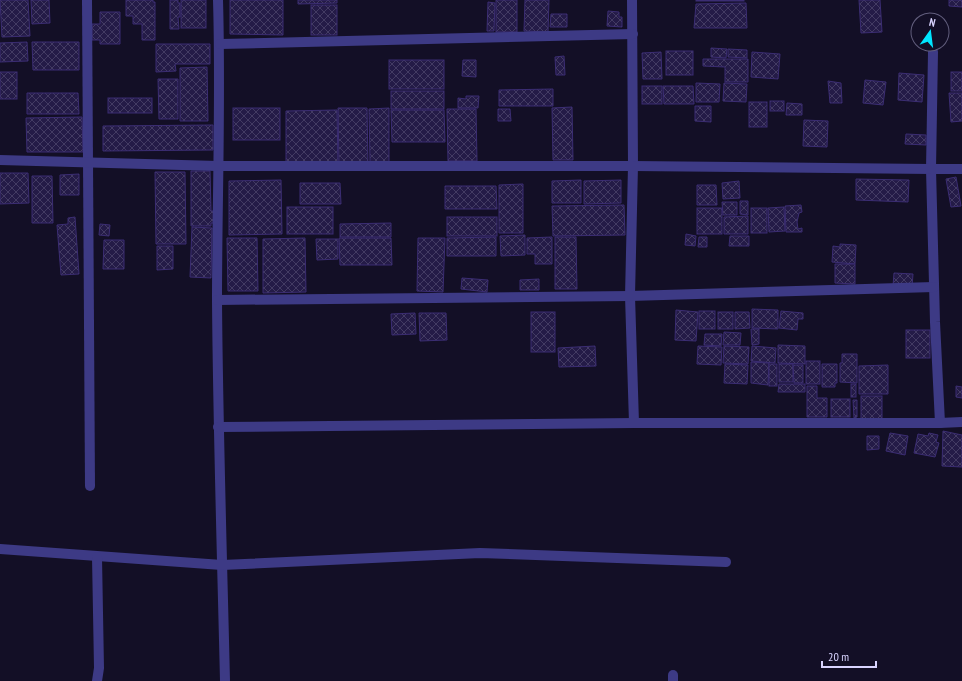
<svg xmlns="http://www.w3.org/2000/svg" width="962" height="681" font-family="'PT Sans Narrow',sans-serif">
<defs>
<pattern id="building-cross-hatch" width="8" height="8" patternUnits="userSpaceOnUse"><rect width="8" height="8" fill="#241b47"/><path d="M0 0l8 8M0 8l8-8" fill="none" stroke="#433b63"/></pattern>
</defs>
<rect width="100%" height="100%" fill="#130f26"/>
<g fill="url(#building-cross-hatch)" stroke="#3b2d73">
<polygon points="0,0 28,0 30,36 2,37"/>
<polygon points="31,0 49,0 50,23 32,24"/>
<polygon points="126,0 153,0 153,2 155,2 155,40 142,40 142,24 133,24 133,16 126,16"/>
<polygon points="170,0 178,0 178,3 180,3 180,17 178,17 179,29 170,29"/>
<rect x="181" y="0" width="25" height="28"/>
<polygon points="230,0 283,0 283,35 230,34"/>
<polygon points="298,0 337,0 337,3 298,4"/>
<rect x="496" y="0" width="21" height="32"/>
<polygon points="525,0 549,0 548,32 524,31"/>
<rect x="696" y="0" width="48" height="1"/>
<polygon points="859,0 880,0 882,32 861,33"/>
<polygon points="949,0 962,0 962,7 949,6"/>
<polygon points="488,2 495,3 494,31 487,31"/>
<polygon points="746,3 747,28 694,28 696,4"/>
<rect x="311" y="5" width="26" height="30"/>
<polygon points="608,11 619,12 619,17 622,17 622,27 607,26"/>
<polygon points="100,12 120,12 120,44 100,44 100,40 92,40 92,24 100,24"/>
<polygon points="551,14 567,14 567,27 550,27"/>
<polygon points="27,42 28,61 0,62 0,43"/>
<polygon points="32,42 79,42 79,70 33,70"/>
<polygon points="156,44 210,44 210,64 175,64 176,71 156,72"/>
<polygon points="711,48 727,49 726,58 711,57"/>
<polygon points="728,49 747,50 747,58 728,57"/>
<rect x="666" y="51" width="27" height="24"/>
<polygon points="661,52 662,79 643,79 642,53"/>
<polygon points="752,52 780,54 778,79 751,77"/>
<polygon points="564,56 565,75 556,75 555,57"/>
<polygon points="703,59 748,59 748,82 725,82 725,67 703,66"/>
<rect x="389" y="60" width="55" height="29"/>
<polygon points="463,60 476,60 476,77 462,76"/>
<polygon points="207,67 208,121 180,121 180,68"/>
<rect x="0" y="72" width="17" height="27"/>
<rect x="951" y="72" width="11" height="19"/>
<polygon points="899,73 924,75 922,102 898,100"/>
<polygon points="158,79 178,79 178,119 159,119"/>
<polygon points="865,80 886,82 883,105 863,103"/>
<polygon points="828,81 841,83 842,103 830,103"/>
<polygon points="696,83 720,84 719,102 696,102"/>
<polygon points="724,83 747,84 746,102 723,101"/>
<rect x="642" y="86" width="20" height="18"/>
<polygon points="663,86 693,86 694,104 664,104"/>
<polygon points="553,89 553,106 499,106 499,90"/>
<rect x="391" y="91" width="53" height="18"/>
<polygon points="27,93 78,93 79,114 27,114"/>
<polygon points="949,93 962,93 962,121 951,122"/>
<polygon points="466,96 479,96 478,108 458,108 458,98 466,99"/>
<rect x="108" y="98" width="44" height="15"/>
<rect x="770" y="101" width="14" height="10"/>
<rect x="749" y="102" width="18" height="25"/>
<polygon points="787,103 802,104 802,115 786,115"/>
<polygon points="695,106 711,106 711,122 695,121"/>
<polygon points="572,107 573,160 553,160 552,108"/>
<rect x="233" y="108" width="47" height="32"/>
<polygon points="338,108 367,108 368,165 339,165"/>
<polygon points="389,108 389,163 370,163 369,109"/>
<polygon points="447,109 476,109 477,161 448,161"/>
<polygon points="498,109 510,109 511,121 498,121"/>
<polygon points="337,110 338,165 286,166 286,111"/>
<polygon points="391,110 444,110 445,142 392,142"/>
<polygon points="82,117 83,152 27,152 26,118"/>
<polygon points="804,120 828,121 827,147 803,146"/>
<polygon points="213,125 213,150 103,151 103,126"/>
<polygon points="906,134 926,135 926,145 905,144"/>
<polygon points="191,171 210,171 211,211 216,211 216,223 211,223 211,226 191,226"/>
<polygon points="155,172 185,172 186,244 156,244"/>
<polygon points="0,173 28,173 29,203 0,204"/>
<polygon points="79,174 79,195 60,195 60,175"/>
<polygon points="32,176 52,176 53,223 32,223"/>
<polygon points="956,177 961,206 951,207 946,179"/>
<polygon points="856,179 909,180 908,202 856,200"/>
<polygon points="281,180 282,234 229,235 229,181"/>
<polygon points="581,180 581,203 552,203 552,181"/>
<polygon points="621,180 621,203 584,204 584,181"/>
<polygon points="739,181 740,198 723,199 722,183"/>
<polygon points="300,183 340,183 341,204 300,204"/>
<polygon points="523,184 523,233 499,233 499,185"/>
<polygon points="697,185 716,185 717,205 697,205"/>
<polygon points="445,186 496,186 497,209 445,209"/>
<polygon points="740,201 748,201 748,215 740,214"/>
<polygon points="722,202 737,202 737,215 723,215"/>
<polygon points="624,205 625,235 553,236 552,206"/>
<polygon points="801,205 802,212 799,213 797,222 798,229 802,228 802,232 786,232 785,206"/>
<rect x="287" y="207" width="46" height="27"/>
<polygon points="784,207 785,231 769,232 768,208"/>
<rect x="697" y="208" width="25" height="26"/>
<rect x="751" y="208" width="16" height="25"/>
<polygon points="748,216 748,234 724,234 724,217"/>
<polygon points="75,217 79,274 61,275 57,225 68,224 68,218"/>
<rect x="447" y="217" width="50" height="19"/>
<polygon points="391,223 391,237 340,237 340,224"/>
<polygon points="100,224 110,225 109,236 99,235"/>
<polygon points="192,227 212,228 211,278 190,277"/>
<polygon points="686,234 696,236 695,246 685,245"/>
<polygon points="525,235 525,255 501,256 500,236"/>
<polygon points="730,236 749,236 749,246 729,246"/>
<polygon points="496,237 496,256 447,256 447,238"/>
<polygon points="552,237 552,264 535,264 535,254 527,254 527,238"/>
<polygon points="555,237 576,237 577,289 555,289"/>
<polygon points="699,237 707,237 707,247 698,247"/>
<polygon points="227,238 257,238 258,291 228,291"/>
<polygon points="305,238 306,292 263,293 263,239"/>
<polygon points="339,238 391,238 392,265 340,265"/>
<polygon points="418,238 445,238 443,292 417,291"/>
<polygon points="316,239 338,239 338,259 317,260"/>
<polygon points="104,240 124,240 124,269 103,269"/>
<polygon points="840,244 856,245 855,264 832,262 833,246 840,247"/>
<polygon points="157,246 173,246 173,269 157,270"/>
<polygon points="835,264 855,264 855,284 835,283"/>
<polygon points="894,273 913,274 912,287 893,286"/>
<polygon points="462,278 488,280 487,292 461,289"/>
<polygon points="539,279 539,290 520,290 520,280"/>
<polygon points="752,309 778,310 778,329 752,328"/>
<polygon points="676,310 698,312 696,341 675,340"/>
<rect x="699" y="311" width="16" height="18"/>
<polygon points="781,311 803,313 803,319 798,319 797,330 779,328"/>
<rect x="531" y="312" width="24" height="40"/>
<rect x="718" y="312" width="15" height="17"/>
<polygon points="735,312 749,312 750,328 735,329"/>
<polygon points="415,313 416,334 392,335 391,314"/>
<polygon points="419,313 446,313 447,340 420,341"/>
<polygon points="751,329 759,329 759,344 752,345"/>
<rect x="906" y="330" width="24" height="28"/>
<polygon points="724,332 741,333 740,345 723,345"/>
<polygon points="705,334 722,334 721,346 704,345"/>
<polygon points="778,345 805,346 805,364 778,363"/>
<polygon points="595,346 596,366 559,367 558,348"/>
<polygon points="698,346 722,347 721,365 697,364"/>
<polygon points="724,346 749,347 748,364 723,363"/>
<polygon points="752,346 776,348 775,363 751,361"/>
<polygon points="842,354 857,354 857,383 840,382 840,363 842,363"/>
<rect x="806" y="361" width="14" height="23"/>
<polygon points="751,362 769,363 768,385 751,383"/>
<polygon points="725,364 748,365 747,384 724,383"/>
<rect x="769" y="364" width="8" height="22"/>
<rect x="779" y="364" width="14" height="18"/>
<polygon points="822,364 837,364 837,383 835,383 835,387 822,387"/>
<polygon points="793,365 803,365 803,383 794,383"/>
<polygon points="888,365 888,394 859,394 859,366"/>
<polygon points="779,384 805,384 805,392 778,392"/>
<rect x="851" y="384" width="5" height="13"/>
<polygon points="807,386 817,386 817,398 827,398 827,417 807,417"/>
<polygon points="956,386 962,387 962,398 956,397"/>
<rect x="861" y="396" width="21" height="23"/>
<rect x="831" y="399" width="19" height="18"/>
<polygon points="853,400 857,400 857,417 854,418"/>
<polygon points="943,431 962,435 962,467 942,466"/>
<polygon points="890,433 908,436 905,455 886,451"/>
<polygon points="929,433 938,435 936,442 939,443 935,457 914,453 918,434 928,436"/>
<polygon points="867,436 879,436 879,449 867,450"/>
</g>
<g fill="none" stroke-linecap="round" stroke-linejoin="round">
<g stroke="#3d3a85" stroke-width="10">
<polyline points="87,0 90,486"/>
<path d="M218,0c3,100 -1,201 -1,301 1,127 5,253 8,380"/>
<polyline points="632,0 633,166 630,296 634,423"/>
<polyline points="220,44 633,34"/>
<polyline points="933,52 931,169 935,322 940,423"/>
<polyline points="0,160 218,166 633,166 931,169 962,169"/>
<polyline points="217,300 630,296 934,287"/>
<polyline points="218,427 634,423 940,423 962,422"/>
<polyline points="0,549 222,565 480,553 726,562"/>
<polyline points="97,557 99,668 97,681"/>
<polyline points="673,675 673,681"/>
</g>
</g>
<g transform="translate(930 32) rotate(14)"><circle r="19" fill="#130f26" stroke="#625e7d"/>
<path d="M0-3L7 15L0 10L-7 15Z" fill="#00e5ff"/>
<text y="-6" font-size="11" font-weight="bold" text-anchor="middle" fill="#d9d4ff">N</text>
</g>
<path d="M822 661v6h54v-6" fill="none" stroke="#d9d4ff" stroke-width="2"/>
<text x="828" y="661" font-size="12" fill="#d9d4ff" stroke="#130f26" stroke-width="3" paint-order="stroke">20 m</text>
</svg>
